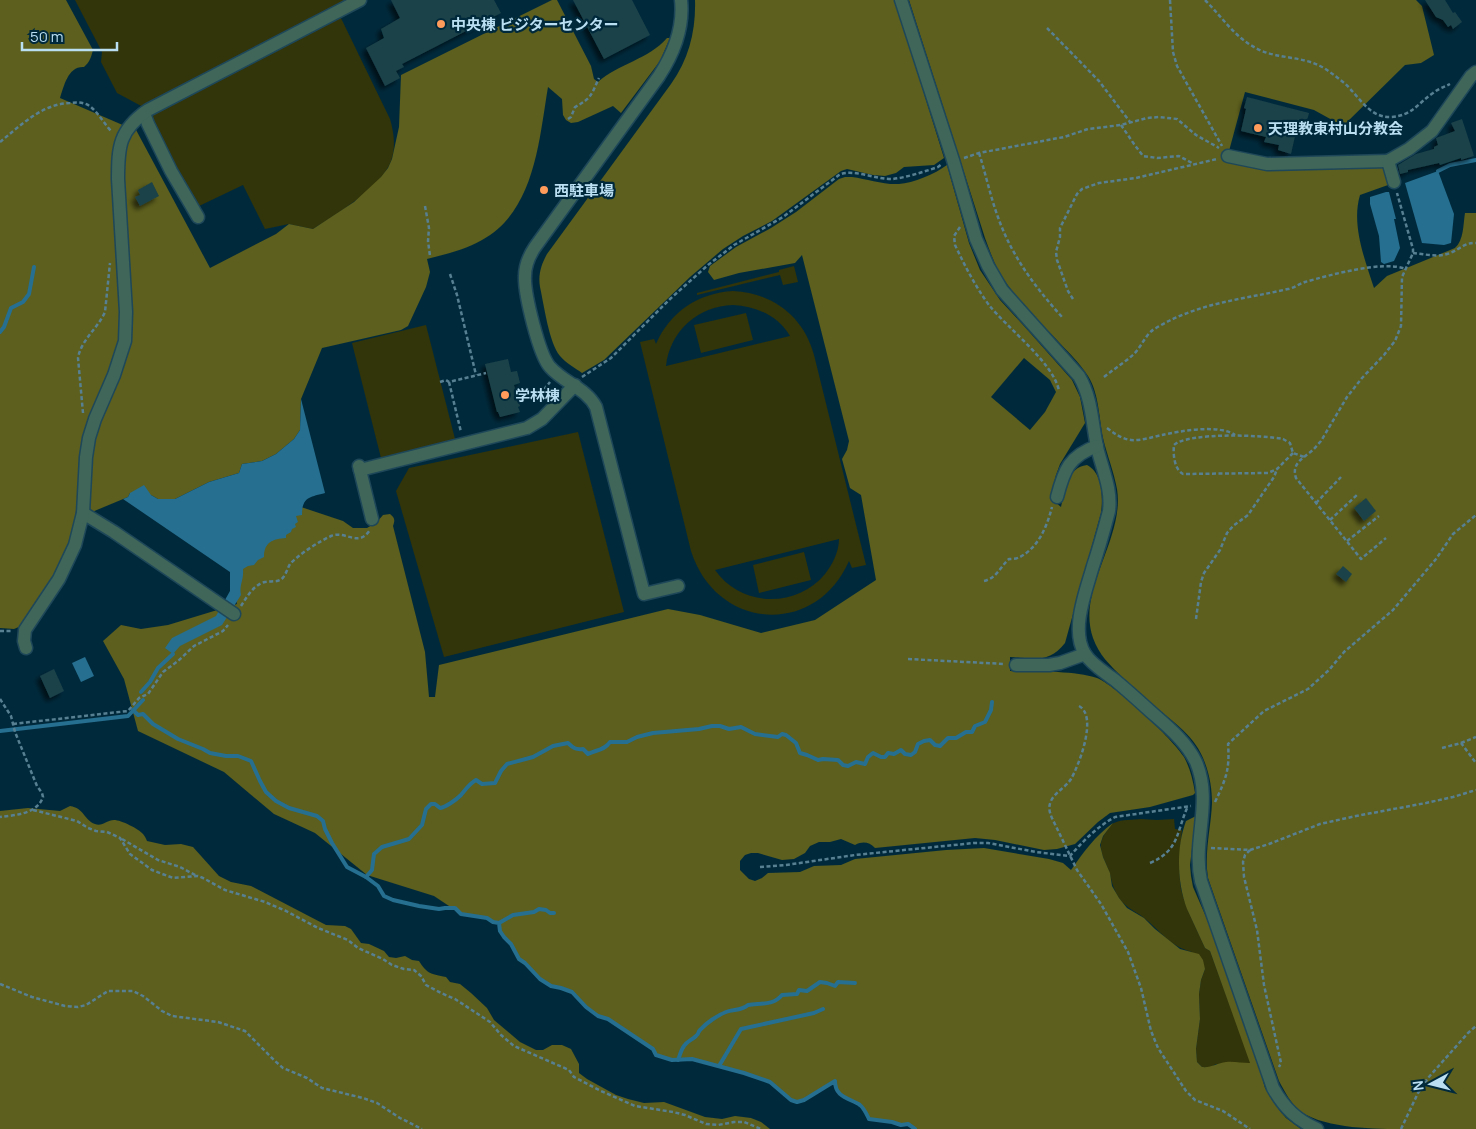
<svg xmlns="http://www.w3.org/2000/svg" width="1476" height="1129" font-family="Manrope,'Noto Sans JP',sans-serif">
<defs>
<filter id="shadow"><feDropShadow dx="-4" dy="4" stdDeviation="2.5" flood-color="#0009"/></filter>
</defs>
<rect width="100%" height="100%" fill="#002a3c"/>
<g fill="#323409" fill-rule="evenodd">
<polygon points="75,0 351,0 145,108 117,93 101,62 102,52"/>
<path d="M339,14l51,105c4,14 6,28 1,42 -10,27 -55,53 -78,68l-24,-5 -24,5 -22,-44 -46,22 -27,-43 -21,-50z"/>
<polygon points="794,266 798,282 783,285 780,275 697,295 697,293 779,272 779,270"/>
<path d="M733,291c40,2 71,26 81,64l52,210 -14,3 -3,-7c-34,77 -133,69 -158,-10l-51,-209 14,-3 2,5c14,-32 42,-51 77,-53zM733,305c23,1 46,11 57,31l-124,30c4,-35 32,-60 67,-61zM839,539c0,12 -6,25 -14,35 -29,35 -84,33 -110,-4z"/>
<polygon points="746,313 753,340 701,353 694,325"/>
<polygon points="426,325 455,439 381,458 352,343"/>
<polygon points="578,432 624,612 444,657 396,491 409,468"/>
<polygon points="804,552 811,580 759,593 753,565"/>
<path d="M1141,819l16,1 17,-1 1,10 7,1c-2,20 -4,40 -1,59 5,21 16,40 24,59l5,3 41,112 -35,1 -7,4 -7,-1 -5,-5 -1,-13 4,-30 -1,-25 2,-14 4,-11 -13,-17c-23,-6 -31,-21 -49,-35 -8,-6 -17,-9 -24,-19 -5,-8 -7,-15 -9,-24 -5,-16 -16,-27 -3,-43 2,-3 4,-7 7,-8 8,-4 19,-3 27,-4z"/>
</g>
<g fill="#5c5f1d" fill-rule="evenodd">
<path d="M0,0h66l27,50c-2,7 -3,12 -9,17 -16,-1 -20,19 -24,31l65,28 -5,7 3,175 -5,43 -25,61 -13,91 -16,60 -43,63 -7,3 -14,-1z"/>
<path d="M552,0h5l34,66 3,13 4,3c20,-18 51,-23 69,-44h3l-10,23 -39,52 -8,-7 -35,16 -7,1 -5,-3 -3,-5 -1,-16 -14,-12c-9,53 -13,124 -66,153 -17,10 -36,14 -55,19l3,13 -4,15 -18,39 -7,4 -79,18 -21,51 -1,31 -6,9 -18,15 -14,7 -20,3 -3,9 -30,9 -34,17h-17l-7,-4 -21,-2 -2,4 -36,15 -5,-3 6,-69 33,-86 7,-27 -3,-17 -7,-161 12,-21 75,140 66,-34 13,-10 24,5 41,-27 13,-12 14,-13 7,-9 4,-9 7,-32 2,-52z"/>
<path d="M695,0h200l49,158 -10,7 -30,2 -8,6 -11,3 -12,-1 -26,-6 -6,2 -69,50 -29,15 -20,13 -33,28 -86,83 -22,13c-7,-5 -16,-10 -22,-17 -11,-13 -16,-51 -20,-69 -2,-12 1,-22 7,-33l124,-170c18,-25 25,-54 24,-84z"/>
<path d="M909,0h507l6,6 12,49 -13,8 -16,2 -62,61 -29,-16 -69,-18 -16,59 34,17 118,-3c5,6 10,12 7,20l-28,10c-9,30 5,65 14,93l13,-12 68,-28c9,-8 8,-23 10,-35h11v916c-23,0 -46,0 -70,0 -31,0 -78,0 -105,-17 -10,-8 -16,-20 -22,-31l-71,-203c-4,-25 3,-50 4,-75 0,-13 -2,-27 -7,-40 -9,-27 -32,-41 -52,-58 -11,-9 -20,-19 -31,-28 -12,-12 -23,-22 -29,-39 -17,-49 32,-99 24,-149 -3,-17 -10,-34 -14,-51 -4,-20 -4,-45 -15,-62 -9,-14 -21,-25 -32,-37 -20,-21 -44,-44 -58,-69 -5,-10 -9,-21 -13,-32z"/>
<path d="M947,165l22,78 11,27 20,30 24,26 48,54 8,17 5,26 -25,41 -4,11 -6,23 11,9c4,-16 6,-40 26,-42 16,8 16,33 14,48l-36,130c-16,21 -32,15 -55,14v14c25,1 64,-1 87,7 17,6 77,62 87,79 6,11 9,23 11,36l-2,2 -43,12 -40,6 -12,9 -23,22 -18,5 -13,1 -49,-10 -20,-2 -100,10c-6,-6 -12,-7 -20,-3l-14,-6 -11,3h-11l-9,4 -5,7 -11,6 -12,1 -24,-7h-7l-6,2 -5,6v9l9,9 6,2 7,-3 6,-5 32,-1 14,-6 27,-1 14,-6 91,-9 38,-2 65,11 14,4 8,7c12,-17 24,-34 42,-47l-10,13 -3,9 3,12 7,16 2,13 7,12 8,10 17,10 11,11 25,20 19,5 4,6 2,9 -4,11 -2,14 1,25 -4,30 1,13 5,5c9,1 15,-4 24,-5 7,-1 16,1 24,1l-40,-112 -5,-3c-6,-13 -12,-26 -18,-39 -10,-27 -11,-61 -1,-88l10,-5 -6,49 1,11 2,11 17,39 47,133 8,29 15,23 6,7 15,11h-386l-7,-5 -7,1 -9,-3 -23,-3c-2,-4 -5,-11 -9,-14 -11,-8 -24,-7 -26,-23l-8,4 -22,14 -7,2 -6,-2 -21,-18 -26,-9 -52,-14 -20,1 -16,-5 -3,-6 -45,-30 -10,-3 -12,-9 -14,-15 -11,-4 -10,-2 -11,-7 -15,-16 -6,-4 -8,-15 -7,-7 -4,-6 -1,-8 -6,-1 -6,-4 -26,-4 -27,-18 -67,-21 -52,-42 -41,-19 -50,-42 -86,-41 -14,-52 -21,-38 18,-16 20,4 27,-4 69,-21 -6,-22 61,-78 51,17 10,7h14l10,-6 6,-7 7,-1c5,4 5,6 3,12l32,126 4,45h6l4,-32 229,-56 32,6 61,18 54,-13 61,-40 -15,-85 -11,-7 -8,-29 5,-9 2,-9 -47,-186 -7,8 -56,10 -25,7 -6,-8 2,-6 26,-19 35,-19 25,-16 43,-33 6,-2h7c15,2 32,8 47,7 14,-1 36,-10 48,-19zM1024,358l26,22 6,12 -11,20 -15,18 -39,-33z"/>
<path d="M70,806c14,2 14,14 25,18 7,3 12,-4 19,-4 7,0 25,9 29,14 2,2 3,5 4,7l18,4 16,-1 12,3 26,29 12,6 20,4 75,39 19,1 6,3 10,14 8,1 15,7 5,6 7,1 9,-2 7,4 7,1c8,13 12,13 27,16l4,5 10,2 11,9 16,15 7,12 26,22 16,8h7l9,-5h10l9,4 8,15v9l8,6 29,16 12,4 16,4 20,-1 41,15 17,2 13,-3 16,2 10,4 9,7h-770v-318l28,-3 32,3z"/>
</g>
<g fill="#266f90">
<polygon points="1438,171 1454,214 1451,243 1444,245 1422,243 1405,183"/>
<polygon points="1386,192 1389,192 1396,219 1394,219 1400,248 1394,261 1384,264 1381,262 1379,236 1370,204 1370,197"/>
<path d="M301,399l24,94c-15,4 -23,4 -23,22l-6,1 2,6 -3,2 1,3 -4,2 -1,3 -5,3v3c-13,1 -22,4 -22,19l-6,3 -4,5 -6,1 -5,3c1,12 -4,15 -2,26l-19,30 -42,21 -7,8 -8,-6 7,-10 44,-22 14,-25v-19l-107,-73 5,-2 2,-4 14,-8 7,10 7,4h17l34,-17 30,-9 3,-9 20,-3 14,-7 18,-15 6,-9z"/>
<polygon points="85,657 94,676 81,682 72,663"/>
</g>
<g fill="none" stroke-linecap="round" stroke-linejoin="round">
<g stroke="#266f90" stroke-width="4">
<polyline points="1438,171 1450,165 1476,160"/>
<polyline points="0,332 4,327 11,308 23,302 29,294 34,267"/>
<polyline points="141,692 150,682 158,668 173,654"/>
<path d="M133,710l5,5 5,-1 10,10 25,15 25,10 7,4 16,3h12l13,5 9,20 6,11 10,9 13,7 28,8 6,5 2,8 7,14 15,24 19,10 12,9 6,10 9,4 26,6 20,3 6,-1h10l6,6 26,4 6,4 6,1 1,8 4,6 7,7 8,15 6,4 15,16 11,7 10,2 11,4 14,15 12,9 10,3 45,30 3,6 16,5 20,-1 52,14 26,9 21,18 6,2 7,-2 31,-19c0,17 15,17 25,24 4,3 7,10 9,14l23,3 9,3 7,-1 7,5"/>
<polyline points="0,731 128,716 143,700"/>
<path d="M366,877l6,-7 2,-16 8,-7 27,-8 13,-14 4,-16 5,-5h4l5,4c6,-1 16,-8 21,-13 5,-6 8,-11 15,-15l6,4 13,-1 6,-12 6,-7 26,-7 20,-11 15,-3c5,5 8,7 15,6l5,5c8,-4 17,-4 22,-12h17l10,-5 16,-4 46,-4 13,-3h8l9,3 12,-2 14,7 23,3 4,-3 4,1 10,8 4,10 7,2 11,5 5,-1 15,1 5,5 5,1 8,-4 9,2 3,-7 5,-4 8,4h4l3,-4 6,1 7,-4 4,4 6,1 4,-3 3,-8 6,-3 6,-1 5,5 5,1 8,-8h8l10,-6h6l3,-6 10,-4 6,-12 1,-8"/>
<polyline points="499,923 513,915 534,912 539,909 546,910 550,913 554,913"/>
<path d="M678,1060c2,-5 3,-10 6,-14 3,-5 8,-6 12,-10 4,-3 1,-3 4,-6 6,-7 18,-15 26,-18 8,-3 15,-1 22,-7 12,-2 25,1 34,-10l15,-1 2,-4 8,1 13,-9 7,1 8,3 3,-4 17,1"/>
<polyline points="719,1066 741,1029 814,1013 823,1009"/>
</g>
</g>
<g fill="#1c4249" filter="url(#shadow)">
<polygon points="391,0 494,0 501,13 402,64 404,67 396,71 400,78 385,86 366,48 384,38 381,29 400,18"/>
<polygon points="573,0 632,0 650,35 604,59"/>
<polygon points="1425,0 1445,0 1453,13 1455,12 1462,22 1453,29 1451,25 1448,27 1443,20 1436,17"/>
<polygon points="1247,97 1309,113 1306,124 1298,123 1291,154 1278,150 1279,145 1264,142 1266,137 1241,131 1246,109 1244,108"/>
<polygon points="1462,119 1474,156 1461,160 1461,158 1440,165 1439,163 1408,170 1408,172 1400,174 1398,165 1416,154 1434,149 1434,147 1438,145 1436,138 1455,131 1451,123"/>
<polygon points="152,182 159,196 140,206 135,197 140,195 138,190"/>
<polygon points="508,359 511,372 517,371 520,383 514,385 520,406 518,407 520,412 500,417 498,412 497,412 485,364"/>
<polygon points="1366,498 1376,511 1364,521 1354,508"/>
<polygon points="1343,566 1352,574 1346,582 1336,574"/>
<polygon points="54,669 64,691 50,698 40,676"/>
</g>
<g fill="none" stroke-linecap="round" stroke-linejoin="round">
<g stroke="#1e4759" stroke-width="15">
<g id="minor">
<path d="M901,0l52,160 23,79 12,27 14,24 77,86c13,22 13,47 18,71 5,22 15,42 12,64 -5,19 -10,37 -16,55 -7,25 -23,64 -8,88 7,11 21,19 31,27 12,10 23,20 34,30 17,15 36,30 46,51 17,40 -4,79 5,119l72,207c11,20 24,32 44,41"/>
<polyline points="144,113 148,124 171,171 198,217"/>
<polyline points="1228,156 1267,164 1388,161"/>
<polyline points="1394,182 1388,161 1409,149 1432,131 1471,76 1476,72"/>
<polyline points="359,466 372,519"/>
<polyline points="360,470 527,428 542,419 575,385"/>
<path d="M1057,497c7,-27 12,-41 40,-51"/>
<polyline points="83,513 114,532 234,614"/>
<path d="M678,586l-34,8 -48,-187c-10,-19 -32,-24 -46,-40 -11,-12 -26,-74 -25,-91 0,-11 4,-20 10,-29l124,-171c15,-23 25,-48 22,-76"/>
<path d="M26,648l-2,-7 1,-11 34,-51 16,-34 8,-32 3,-56 3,-19 6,-19 19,-44 11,-34 1,-29 -8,-133c0,-32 1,-49 30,-69l212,-110"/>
<polyline points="1016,665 1049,665 1060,663 1085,654"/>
</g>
</g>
<g stroke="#588093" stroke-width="2.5" stroke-dasharray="4 2.5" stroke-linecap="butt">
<polyline points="1170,0 1173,52 1177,66 1222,146"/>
<path d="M1205,0c19,19 31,40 57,51 17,7 39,6 56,14 9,4 17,11 25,17 15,12 25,36 48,35 21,-1 27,-14 42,-24 5,-4 11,-6 17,-9"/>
<polyline points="1047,28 1099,81 1130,122"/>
<path d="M568,119l3,-2 4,-10c17,-9 16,-12 24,-29"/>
<polyline points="1121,125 1134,144 1143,156 1157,158 1179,156 1192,163"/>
<path d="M0,142c21,-17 42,-38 70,-39 8,-1 16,-1 22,5 7,6 13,17 20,24"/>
<path d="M979,153c7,22 12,46 20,67 14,38 37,68 63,97"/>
<polyline points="964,158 979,153 1064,137 1088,129 1121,125 1147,118 1159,117 1177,119 1196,135 1219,148"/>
<polyline points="425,206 429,228 428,241 430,256"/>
<path d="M960,227l-6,9 1,9c10,21 20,41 34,60 18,23 65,58 70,86"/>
<path d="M1413,253c12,1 25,5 37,0 9,-3 15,-11 26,-10"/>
<polyline points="450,274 457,295 476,375"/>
<polyline points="1073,299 1068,291 1057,260 1056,252 1060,237 1060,228 1077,194 1082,189 1099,183 1136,178 1217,159"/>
<path d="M582,377l29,-19 59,-59 38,-34 26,-20 49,-28 56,-42c13,-7 38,5 54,4 15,-2 30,-7 45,-12l4,-3"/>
<path d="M1104,377c10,-8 21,-15 30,-23 8,-8 12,-21 22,-26 44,-26 85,-28 132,-39 6,-1 11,-5 17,-7 25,-7 78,-22 101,-13"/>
<polyline points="440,382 446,380 449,382 486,373"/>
<polyline points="449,382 461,432"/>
<polyline points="520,398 542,392 550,382"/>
<path d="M83,413l-5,-55c3,-18 20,-30 27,-46l5,-49"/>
<path d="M1107,428c8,6 15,11 24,12 10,1 21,-3 31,-5 18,-4 57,-11 73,0"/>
<path d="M1293,453l-16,16 -9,4 -85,1c-9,-5 -10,-20 -9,-29 14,-13 90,-10 109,-6l7,4 3,10 11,4c-8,6 -11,12 -8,21l65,81 25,-21"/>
<polyline points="1304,457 1313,450 1321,441 1347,397 1362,378 1384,355 1395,341 1401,326 1402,277 1413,253 1413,249 1397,193"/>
<polyline points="1316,503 1341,477"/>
<polyline points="1330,520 1358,494"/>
<polyline points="1347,541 1379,516"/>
<path d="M984,581c13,-3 16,-14 25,-22 3,0 8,0 11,-2 19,-10 27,-31 32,-50"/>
<path d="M241,606c6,-9 12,-21 24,-24 5,-1 11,0 15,-2 5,-2 7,-11 10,-16 9,-10 30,-23 41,-28 15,-6 27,12 39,-6"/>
<polyline points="1196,619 1201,582 1204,573 1220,550 1227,533 1233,526 1248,515 1274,477 1277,469"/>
<polyline points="0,631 13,631"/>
<polyline points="908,659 1005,664"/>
<path d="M0,699l11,17 4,16 22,54 5,7 1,4c-6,17 -27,18 -43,20"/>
<path d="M1079,706c19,10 0,59 -8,73 -5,8 -14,12 -19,20 -4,7 -3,12 0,19l25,52 24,34 27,48 13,36 10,43 7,17 28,43 9,9 28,11 27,18"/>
<polyline points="13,724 128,711 139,698 148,694 163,672 178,661 194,646 223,631 228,625"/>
<polyline points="1461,743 1476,737"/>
<polyline points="1442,748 1461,743 1476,763"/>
<path d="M1215,802c11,-23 15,-33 13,-58l36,-33 44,-22 21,-19 15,-18 49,-42 43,-51 17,-25 23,-19"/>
<polyline points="33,810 77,821 88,828 96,831 107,832 120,838 130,854 152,870 173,878 198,876 203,878 225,890 265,902 286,911 318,928 348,940 358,948 383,959 392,965 404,969 414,970 421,976 426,985 441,993 455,999 490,1022 501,1035 514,1046 569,1070 574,1077 601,1091 635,1106 673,1112 685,1115 706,1124 718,1125 734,1122 744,1122 761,1129"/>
<polyline points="122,839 158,860 180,867 197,876"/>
<polyline points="1211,848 1250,850 1269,844 1320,824 1356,816 1426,803 1453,797 1476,790"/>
<polyline points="1250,850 1245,855 1243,862 1244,877 1257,930 1264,985 1281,1063 1279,1067"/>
<path d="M1150,863c30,-13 26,-31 38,-57"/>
<path d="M760,867l26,-2 69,-10 119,-12h14l48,9 34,4c13,-15 28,-30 45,-39l76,-11"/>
<polyline points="0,984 32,997 65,1006 78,1007 86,1005 108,991 133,991 143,996 162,1011 172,1016 218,1022 245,1031 275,1061 283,1068 307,1078 322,1088 363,1098 377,1103 400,1118 422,1129"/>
<polyline points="1401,1129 1418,1093 1428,1078 1468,1033 1476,1026"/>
</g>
<use href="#minor" stroke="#3f6659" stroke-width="12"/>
</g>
<g fill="#ff9b5b" stroke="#002a3c" stroke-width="2">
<circle cx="441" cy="24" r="5"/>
<circle cx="1258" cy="128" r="5"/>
<circle cx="544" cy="190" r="5"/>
<circle cx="505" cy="395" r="5"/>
</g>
<g text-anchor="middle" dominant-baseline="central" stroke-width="4.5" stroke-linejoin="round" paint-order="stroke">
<g font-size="15" font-weight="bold" fill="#badff3" stroke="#002a3c" text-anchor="start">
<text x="451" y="24">中央棟 ビジターセンター</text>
<text x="1268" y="128">天理教東村山分教会</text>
<text x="554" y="190">西駐車場</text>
<text x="515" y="395">学林棟</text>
</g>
</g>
<g transform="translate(1431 1084) rotate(263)" stroke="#002a3c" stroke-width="4" paint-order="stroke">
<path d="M0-4L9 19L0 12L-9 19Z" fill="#badff3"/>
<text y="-8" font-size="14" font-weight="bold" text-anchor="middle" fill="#badff3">N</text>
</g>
<path d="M22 42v8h95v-8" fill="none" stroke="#badff3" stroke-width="2.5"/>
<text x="30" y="42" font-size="15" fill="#badff3" stroke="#002a3c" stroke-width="4" paint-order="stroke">50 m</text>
</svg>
